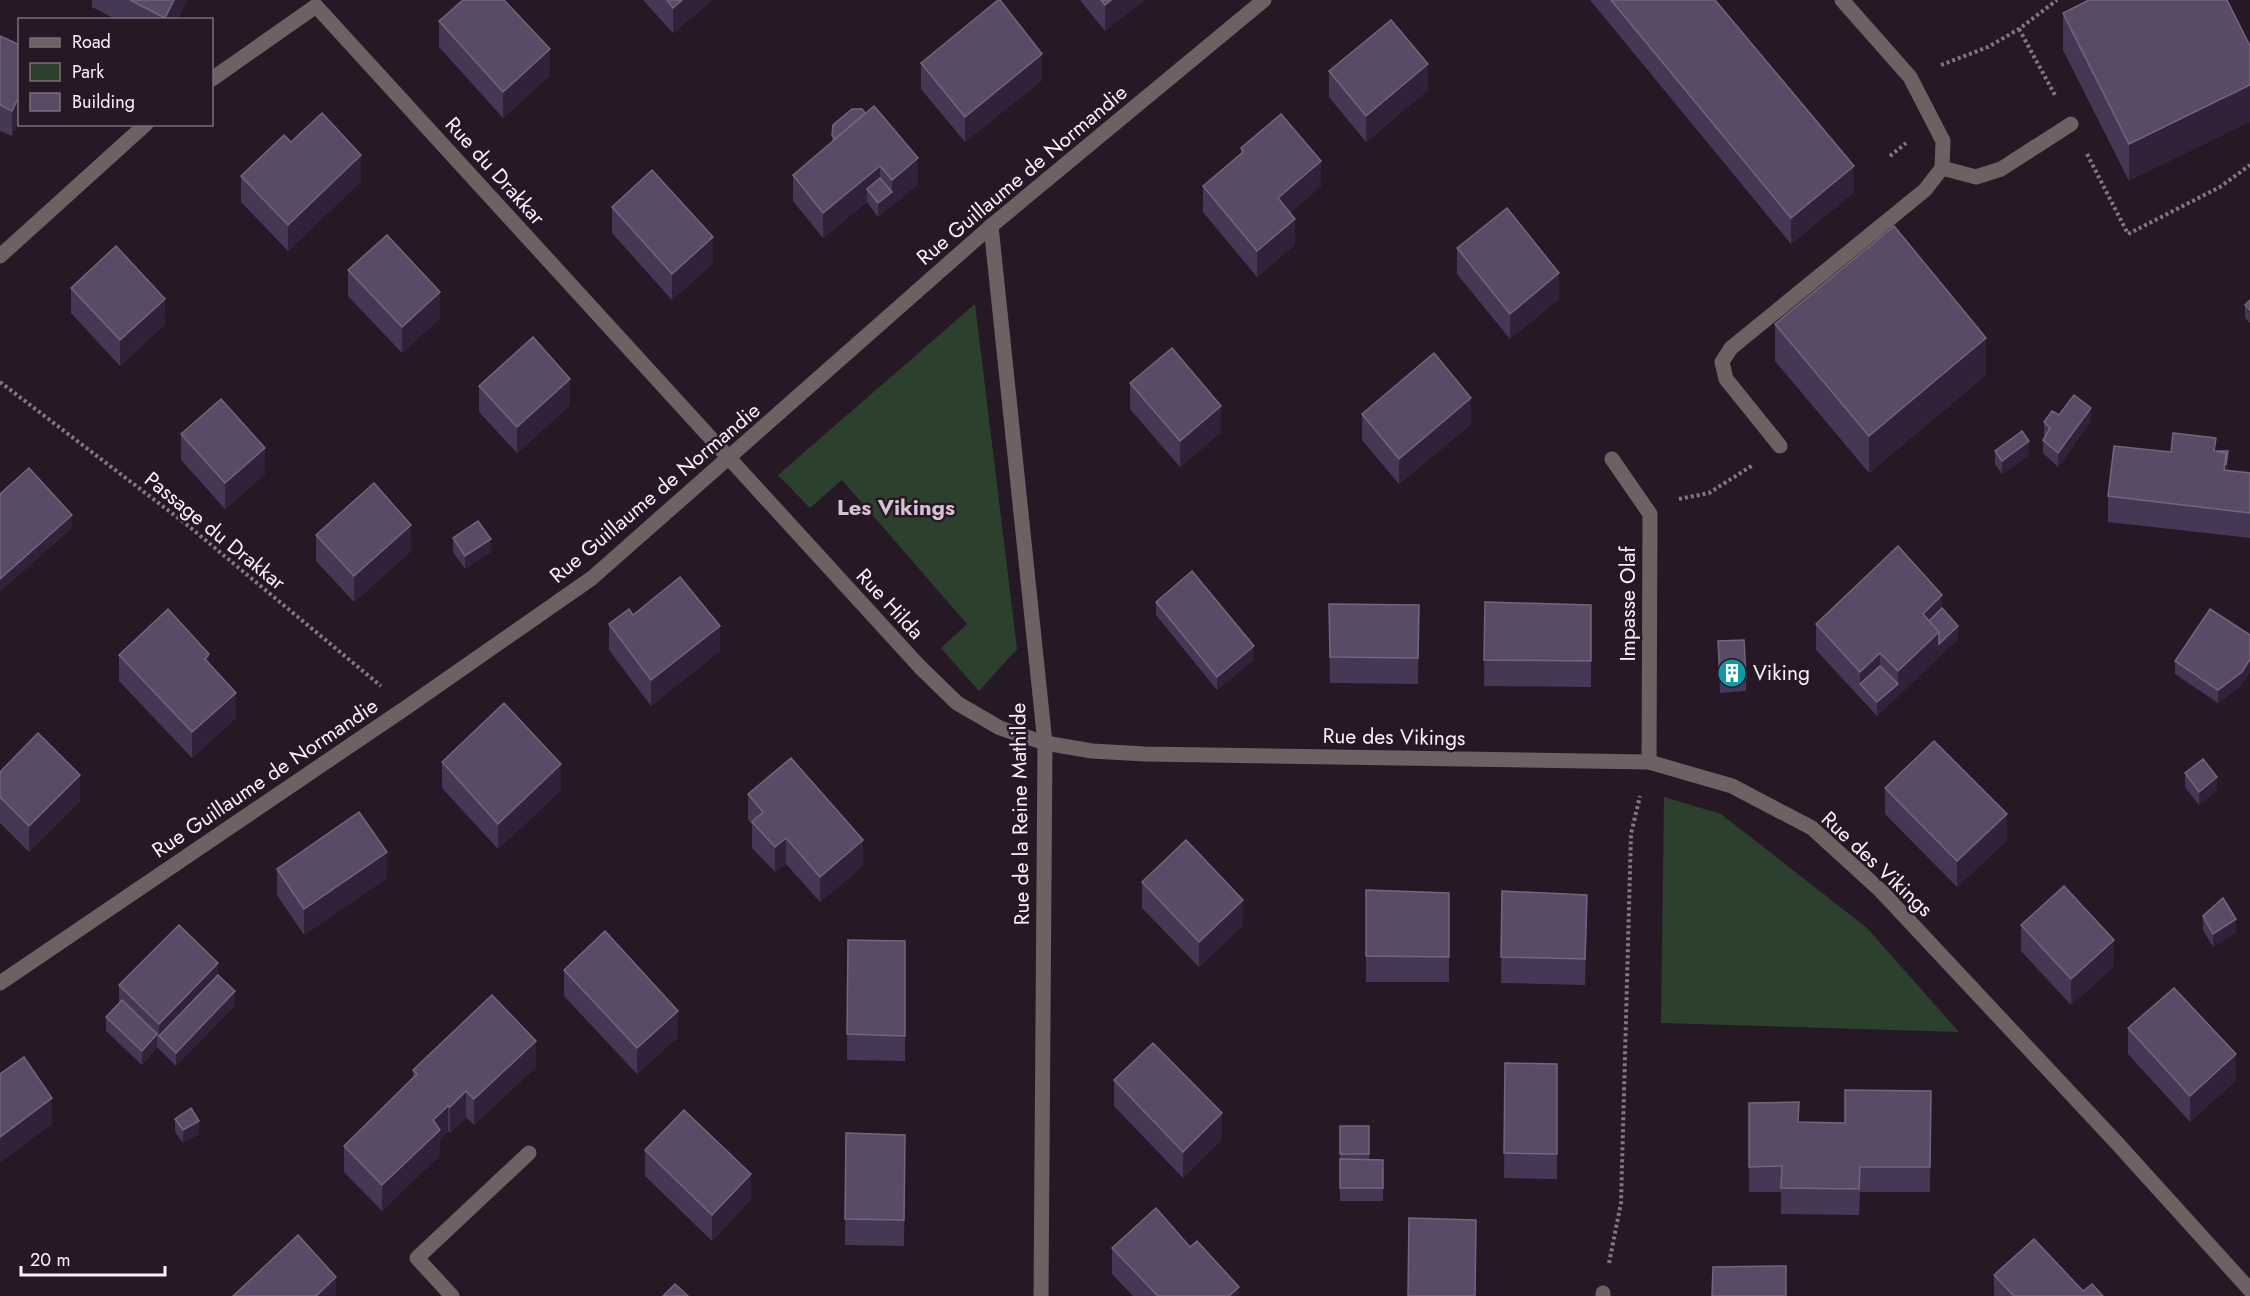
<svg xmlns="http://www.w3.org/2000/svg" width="2250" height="1296" font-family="Jost,sans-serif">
<rect width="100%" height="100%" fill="#261825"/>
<g fill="#2c402e">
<polygon points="975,304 1017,649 979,691 941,648 967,624 842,480 810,508 778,475"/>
<polygon points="1664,797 1721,814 1867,928 1959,1032 1661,1023"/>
</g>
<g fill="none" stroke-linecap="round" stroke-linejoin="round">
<g stroke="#847783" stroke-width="4" stroke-dasharray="3 3" stroke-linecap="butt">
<polyline points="2019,29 2056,97"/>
<polyline points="1941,65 1988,47 2019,29 2057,0"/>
<polyline points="2087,154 2128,234 2220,187 2250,165"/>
<polyline points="1890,156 1906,143"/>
<polyline points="0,382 186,524 381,686"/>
<polyline points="1679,499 1709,493 1753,465"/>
<polyline points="1609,1263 1621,1203 1631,834 1640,796"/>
</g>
<polyline stroke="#6d6164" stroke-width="15" points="1942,168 1976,177 2001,169 2071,124"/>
<g stroke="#6d6164" stroke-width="15">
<polyline points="212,79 316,6 920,667 957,703 1000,728 1045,743 1092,751 1145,754 1649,762 1732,786 1812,828 1881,891 2116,1142 2250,1290"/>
<polyline points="991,226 1045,743 1041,1296"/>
<polyline points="0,256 146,124"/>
<polyline points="1780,446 1726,379 1722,362 1731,348 1925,190 1942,168 1943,141 1910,77 1842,0"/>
<polyline points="1612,459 1650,514 1649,762"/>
<polyline points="0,983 407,707 592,578 991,226 1264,0"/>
<polyline points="452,1296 417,1258 529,1153"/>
<polyline points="1603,1296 1603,1293"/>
</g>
</g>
<g fill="#463755">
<polygon points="92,0 187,0 177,20 117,20 92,7"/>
<polygon points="643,0 712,0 673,33"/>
<polygon points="1080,0 1144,0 1105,31"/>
<polygon points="1590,0 1715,0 1854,192 1791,244"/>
<polygon points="2227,0 2129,181 2063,50 2063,13"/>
<polygon points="439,21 550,75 503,118 439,47"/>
<polygon points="0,36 20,45 20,119 12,136 0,131"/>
<polygon points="921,63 1042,80 965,142 921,89"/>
<polygon points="1329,71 1428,90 1366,142 1329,97"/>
<polygon points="832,135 918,184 878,217 867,202 823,238 793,201 793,175 832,142"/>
<polygon points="291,142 361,181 288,251 241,202 241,176"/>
<polygon points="1241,148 1321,186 1290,213 1295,245 1257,277 1203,212 1203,186 1241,154"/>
<polygon points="612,207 713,263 672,300 612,233"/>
<polygon points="1457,248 1559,299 1510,339 1457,274"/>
<polygon points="348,270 440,318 402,353 348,296"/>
<polygon points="71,288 165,324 120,366 71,313"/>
<polygon points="2250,300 2250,323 2245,318 2245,305"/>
<polygon points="1775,324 1986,375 1869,473 1775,361"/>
<polygon points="1130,383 1221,432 1180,467 1130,409"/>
<polygon points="479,386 570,405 517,453 479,412"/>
<polygon points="1362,414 1471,424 1399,484 1362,440"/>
<polygon points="2091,421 2058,467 2043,453 2043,440 2045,436 2044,435 2044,422"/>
<polygon points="181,434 265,474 225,509 181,460"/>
<polygon points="1995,451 2029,455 2002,474 1995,464"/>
<polygon points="2216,451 2228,465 2227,470 2250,472 2250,538 2108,522 2108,496 2171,452"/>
<polygon points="316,535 411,551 354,602 316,561"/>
<polygon points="453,538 491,552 465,569 453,552"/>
<polygon points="1156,602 1254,659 1217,690 1156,615"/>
<polygon points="1485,602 1591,605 1591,687 1484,686"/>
<polygon points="1329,604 1419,605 1418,684 1330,683"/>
<polygon points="1942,608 1958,639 1877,716 1816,650 1816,624"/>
<polygon points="609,624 720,651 651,706 609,650"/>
<polygon points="1718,641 1746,678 1746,691 1720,693"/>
<polygon points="119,655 209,664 236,718 192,758 119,681"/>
<polygon points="2175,661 2242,685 2218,703 2175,674"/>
<polygon points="442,762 561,790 498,849 442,788"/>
<polygon points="0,772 80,801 29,852 0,823"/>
<polygon points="2185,773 2217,790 2199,805 2185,787"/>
<polygon points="1885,788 2007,840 1957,887 1885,814"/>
<polygon points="748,794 863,866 820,902 786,864 775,872 752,848 752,824 748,820"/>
<polygon points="277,869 387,878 304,935 277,895"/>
<polygon points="1142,882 1243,925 1199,967 1142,908"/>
<polygon points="1366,890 1449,893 1449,982 1366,982"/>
<polygon points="1502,891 1587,920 1585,985 1501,983"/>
<polygon points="2203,916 2236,932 2213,947 2203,930"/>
<polygon points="2021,925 2114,966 2071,1005 2021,951"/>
<polygon points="848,940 905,941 905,1061 847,1060"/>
<polygon points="564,970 678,1037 637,1074 564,996"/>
<polygon points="218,975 235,1005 176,1066 157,1047 142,1065 106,1031 106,1017 119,1003 119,985"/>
<polygon points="2128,1028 2236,1080 2190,1122 2128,1054"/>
<polygon points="1505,1063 1557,1064 1557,1179 1504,1178"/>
<polygon points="536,1067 474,1125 466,1117 450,1133 448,1131 440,1140 440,1155 382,1211 344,1172 344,1146 413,1079 413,1070"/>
<polygon points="1114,1080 1222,1139 1183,1178 1114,1106"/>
<polygon points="1931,1091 1930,1192 1860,1192 1859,1215 1781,1214 1781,1192 1749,1192 1749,1103 1799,1122 1845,1123"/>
<polygon points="175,1119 199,1134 183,1143 175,1132"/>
<polygon points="1340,1126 1369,1126 1369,1159 1383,1160 1383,1201 1340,1201"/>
<polygon points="846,1133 905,1135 904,1246 845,1245"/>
<polygon points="645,1150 751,1199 712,1241 645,1176"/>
<polygon points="1190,1247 1239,1296 1133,1296 1112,1274 1112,1248"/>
<polygon points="1994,1275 2083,1291 2103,1296 1994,1296"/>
</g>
<g fill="#31223a">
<polygon points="174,0 187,0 177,20 165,20 165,18"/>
<polygon points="682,0 712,0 673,33 673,8"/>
<polygon points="1111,0 1144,0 1105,31 1105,5"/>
<polygon points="550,49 550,75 503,118 503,92"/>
<polygon points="1042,54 1042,80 965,142 965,117"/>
<polygon points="1428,64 1428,90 1366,142 1366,116"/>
<polygon points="2250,85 2250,122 2129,181 2129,144"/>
<polygon points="20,94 20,119 12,136 12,111"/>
<polygon points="361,155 361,181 288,251 288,225"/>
<polygon points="918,158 918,184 878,217 878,203 892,192 892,180"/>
<polygon points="1321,161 1321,186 1278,224 1278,198"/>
<polygon points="880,166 880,191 867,189 867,202 823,238 823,213"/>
<polygon points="1854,166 1854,192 1791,244 1791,218"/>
<polygon points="1295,219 1295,245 1257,277 1257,251"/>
<polygon points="713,237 713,263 672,300 672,274"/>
<polygon points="1559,273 1559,299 1510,339 1510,314"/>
<polygon points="440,292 440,318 402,353 402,327"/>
<polygon points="165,299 165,324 120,366 120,340"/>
<polygon points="1986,338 1986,375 1869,473 1869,436"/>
<polygon points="570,379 570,405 517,453 517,427"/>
<polygon points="1471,398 1471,424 1399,484 1399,459"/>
<polygon points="1221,406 1221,432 1180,467 1180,441"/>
<polygon points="2091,408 2091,421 2058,467 2058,453"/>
<polygon points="2029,441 2029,455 2002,474 2002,461"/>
<polygon points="265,448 265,474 225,509 225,483"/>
<polygon points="2228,451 2228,465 2224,496 2224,470 2226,453"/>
<polygon points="72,515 72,528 0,592 0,579"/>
<polygon points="411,525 411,551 354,602 354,576"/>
<polygon points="491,539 491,552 465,569 465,556"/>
<polygon points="1942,595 1942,621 1929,633 1923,614"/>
<polygon points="720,626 720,651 651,706 651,680"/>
<polygon points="1958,626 1958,639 1877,716 1877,702 1898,684 1898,671 1939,632"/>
<polygon points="1254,646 1254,659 1217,690 1217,677"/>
<polygon points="1880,653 1880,679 1860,684 1860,697 1860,672"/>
<polygon points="209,654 209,679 205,659"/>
<polygon points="2250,659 2250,673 2242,685 2218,703 2218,690"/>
<polygon points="236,693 236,718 192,758 192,732"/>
<polygon points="561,764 561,790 498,849 498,824"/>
<polygon points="80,775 80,801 29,852 29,826"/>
<polygon points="2217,777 2217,790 2199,805 2199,792"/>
<polygon points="2007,814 2007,840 1957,887 1957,861"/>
<polygon points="786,838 786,864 775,872 775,847"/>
<polygon points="863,840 863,866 820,902 820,877"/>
<polygon points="387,852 387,878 304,935 304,909"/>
<polygon points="1243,900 1243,925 1199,967 1199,942"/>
<polygon points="2236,919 2236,932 2213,947 2213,934"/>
<polygon points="2114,940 2114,966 2071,1005 2071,979"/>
<polygon points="218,963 218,989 159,1036 159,1049 159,1024"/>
<polygon points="235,991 235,1005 176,1066 176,1053"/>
<polygon points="678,1011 678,1037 637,1074 637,1048"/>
<polygon points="157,1034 157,1047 142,1065 142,1051"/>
<polygon points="536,1041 536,1067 474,1125 474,1099"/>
<polygon points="2236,1054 2236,1080 2190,1122 2190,1096"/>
<polygon points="466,1091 466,1117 450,1133 450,1107"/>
<polygon points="52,1098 52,1124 0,1163 0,1137"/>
<polygon points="448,1106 448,1131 440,1140 440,1155 382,1211 382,1185 433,1120"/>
<polygon points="1222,1113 1222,1139 1183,1178 1183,1152"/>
<polygon points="199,1121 199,1134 183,1143 183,1130"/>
<polygon points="751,1174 751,1199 712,1241 712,1215"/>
<polygon points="336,1277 336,1296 316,1296"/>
<polygon points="1239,1287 1239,1296 1229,1296"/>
</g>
<g fill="#594b66" stroke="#73657e" stroke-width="1.5">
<polygon points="130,0 174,0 165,18"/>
<polygon points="463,0 504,0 550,49 503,92 439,21"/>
<polygon points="667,0 682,0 673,8"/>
<polygon points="998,0 1000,0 1042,54 965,117 921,63"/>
<polygon points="1101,0 1111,0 1105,5"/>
<polygon points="1611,0 1715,0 1854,166 1791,218"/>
<polygon points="2089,0 2227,0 2250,46 2250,85 2129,144 2063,13"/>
<polygon points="1391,20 1428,64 1366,116 1329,71"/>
<polygon points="0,36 20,45 20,94 12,111 0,105"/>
<polygon points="874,106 918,158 892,180 880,166 823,213 793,175"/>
<polygon points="852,109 862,109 865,113 835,139 832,135 833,125"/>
<polygon points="322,113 361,155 288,225 241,176 284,135 291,142"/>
<polygon points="1281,114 1321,161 1278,198 1295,219 1257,251 1203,186 1243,152 1241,148"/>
<polygon points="652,170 713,237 672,274 612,207"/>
<polygon points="880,178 892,192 878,203 867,189"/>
<polygon points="1507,208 1559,273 1510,314 1457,248"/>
<polygon points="1894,226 1986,338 1869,436 1775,324"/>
<polygon points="387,235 440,292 402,327 348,270"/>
<polygon points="116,246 165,299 120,340 71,288"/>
<polygon points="2250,300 2250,310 2245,305"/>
<polygon points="533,337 570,379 517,427 479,386"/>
<polygon points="1172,348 1221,406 1180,441 1130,383"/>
<polygon points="1434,353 1471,398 1399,459 1362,414"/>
<polygon points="2074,395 2091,408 2058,453 2043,440 2050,428 2044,422 2052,411 2059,415"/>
<polygon points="221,399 265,448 225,483 181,434"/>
<polygon points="2022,431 2029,441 2002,461 1995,451"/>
<polygon points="2173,433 2216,438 2214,451 2226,453 2224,470 2250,473 2250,513 2108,496 2114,446 2171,452"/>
<polygon points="2216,451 2228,451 2226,465 2226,453"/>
<polygon points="29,468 72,515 0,579 0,494"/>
<polygon points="374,483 411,525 354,576 316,535"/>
<polygon points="478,521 491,539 465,556 453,538"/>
<polygon points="1898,546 1942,595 1923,614 1939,632 1898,671 1880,653 1860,672 1816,624"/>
<polygon points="1192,571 1254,646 1217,677 1156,602"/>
<polygon points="680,577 720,626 651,680 609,624 629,609 633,615"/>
<polygon points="1485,602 1591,605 1591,661 1484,660"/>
<polygon points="1329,604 1419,605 1418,658 1330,657"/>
<polygon points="1942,608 1958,626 1939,644 1939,632 1929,621"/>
<polygon points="168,609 209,654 205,659 236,693 192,732 119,655"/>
<polygon points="2210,609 2250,635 2250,659 2242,672 2218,690 2175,661"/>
<polygon points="1744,640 1746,678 1720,680 1718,641"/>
<polygon points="1880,666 1898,684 1877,702 1860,684"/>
<polygon points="504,703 561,764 498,824 442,762"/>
<polygon points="38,733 80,775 29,826 0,797 0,772"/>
<polygon points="1934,741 2007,814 1957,861 1885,788"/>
<polygon points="791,758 863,840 820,877 786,838 775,847 752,822 763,812 748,794"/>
<polygon points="2203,759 2217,777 2199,792 2185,773"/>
<polygon points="359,812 387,852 304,909 277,869"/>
<polygon points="1186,840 1243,900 1199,942 1142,882"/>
<polygon points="2064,886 2114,940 2071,979 2021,925"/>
<polygon points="1366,890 1449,893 1449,957 1366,956"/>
<polygon points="1502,891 1587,895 1585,959 1501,957"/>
<polygon points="2223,898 2236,919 2213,934 2203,916"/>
<polygon points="179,925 218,963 159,1024 119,985"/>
<polygon points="605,931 678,1011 637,1048 564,970"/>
<polygon points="848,940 905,941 905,1036 847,1034"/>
<polygon points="218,975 235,991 176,1053 159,1036"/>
<polygon points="2174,988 2236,1054 2190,1096 2128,1028"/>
<polygon points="492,995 536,1041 474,1099 466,1091 450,1107 448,1106 433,1120 440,1130 382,1185 344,1146 417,1074 413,1070"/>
<polygon points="122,1000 157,1034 142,1051 106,1017"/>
<polygon points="1153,1043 1222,1113 1183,1152 1114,1080"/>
<polygon points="24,1057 52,1098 0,1137 0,1074"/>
<polygon points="1505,1063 1557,1064 1557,1154 1504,1153"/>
<polygon points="1845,1090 1931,1091 1930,1167 1860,1167 1859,1189 1781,1188 1782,1166 1749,1167 1749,1103 1799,1102 1798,1122 1845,1123"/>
<polygon points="191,1108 199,1121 183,1130 175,1119"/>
<polygon points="684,1110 751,1174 712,1215 645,1150"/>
<rect x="1340" y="1126" width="29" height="28"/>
<polygon points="846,1133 905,1135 904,1220 845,1219"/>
<polygon points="1340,1159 1383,1160 1383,1188 1340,1188"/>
<polygon points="1156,1208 1190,1247 1197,1241 1239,1287 1229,1296 1158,1296 1112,1248"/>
<polygon points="1409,1218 1476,1220 1475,1296 1408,1296"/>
<polygon points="298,1235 336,1277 316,1296 233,1296"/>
<polygon points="2034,1239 2083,1291 2092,1284 2103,1296 2014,1296 1994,1275"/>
<polygon points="1786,1266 1786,1296 1712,1296 1713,1267"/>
<polygon points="675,1284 688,1296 663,1296"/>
</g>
<defs>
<g id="building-disc" transform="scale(1.5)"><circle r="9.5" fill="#0f9aa8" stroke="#261825"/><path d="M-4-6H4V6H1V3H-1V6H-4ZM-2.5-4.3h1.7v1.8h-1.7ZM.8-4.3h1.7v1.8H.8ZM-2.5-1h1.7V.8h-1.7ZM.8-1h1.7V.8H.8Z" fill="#fff"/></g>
</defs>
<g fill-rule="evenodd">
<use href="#building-disc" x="1732" y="673"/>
</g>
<g text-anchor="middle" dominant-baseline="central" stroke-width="5" stroke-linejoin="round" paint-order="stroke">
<g font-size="21" fill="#fcf1fb" stroke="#261825">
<text transform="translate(495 171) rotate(48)">Rue du Drakkar</text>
<text transform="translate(1022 175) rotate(-40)">Rue Guillaume de Normandie</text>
<text transform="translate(655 493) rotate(-40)">Rue Guillaume de Normandie</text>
<text transform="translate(215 531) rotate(39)">Passage du Drakkar</text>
<text transform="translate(890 604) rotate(47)">Rue Hilda</text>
<text transform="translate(1628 604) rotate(-90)">Impasse Olaf</text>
<text transform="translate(1394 737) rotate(1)">Rue des Vikings</text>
<text transform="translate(265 778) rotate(-34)">Rue Guillaume de Normandie</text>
<text transform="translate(1020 814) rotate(-91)">Rue de la Reine Mathilde</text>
<text transform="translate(1877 864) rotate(43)">Rue des Vikings</text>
</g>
<g font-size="21" fill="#fcf1fb" stroke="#261825" text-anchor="start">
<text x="1753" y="673">Viking</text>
</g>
<g font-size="22" font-weight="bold" fill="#d6c2d4" stroke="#261825">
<text x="896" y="507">Les Vikings</text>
</g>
</g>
<rect x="18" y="18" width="195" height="108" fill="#261825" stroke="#7c6f7b" stroke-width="1.5"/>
<rect x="30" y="38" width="30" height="9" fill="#6d6164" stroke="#7c6f7b" stroke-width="1.5"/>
<text x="72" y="48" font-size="18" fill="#fcf1fb">Road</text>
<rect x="30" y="63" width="30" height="18" fill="#2c402e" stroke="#7c6f7b" stroke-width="1.5"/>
<text x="72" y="78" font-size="18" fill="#fcf1fb">Park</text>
<rect x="30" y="93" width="30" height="18" fill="#594b66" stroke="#7c6f7b" stroke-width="1.5"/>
<text x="72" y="108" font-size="18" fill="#fcf1fb">Building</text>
<path d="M21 1266v9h144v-9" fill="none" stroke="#fcf1fb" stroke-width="3"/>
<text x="30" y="1266" font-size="18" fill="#fcf1fb" stroke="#261825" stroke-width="4.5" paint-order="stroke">20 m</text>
</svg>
